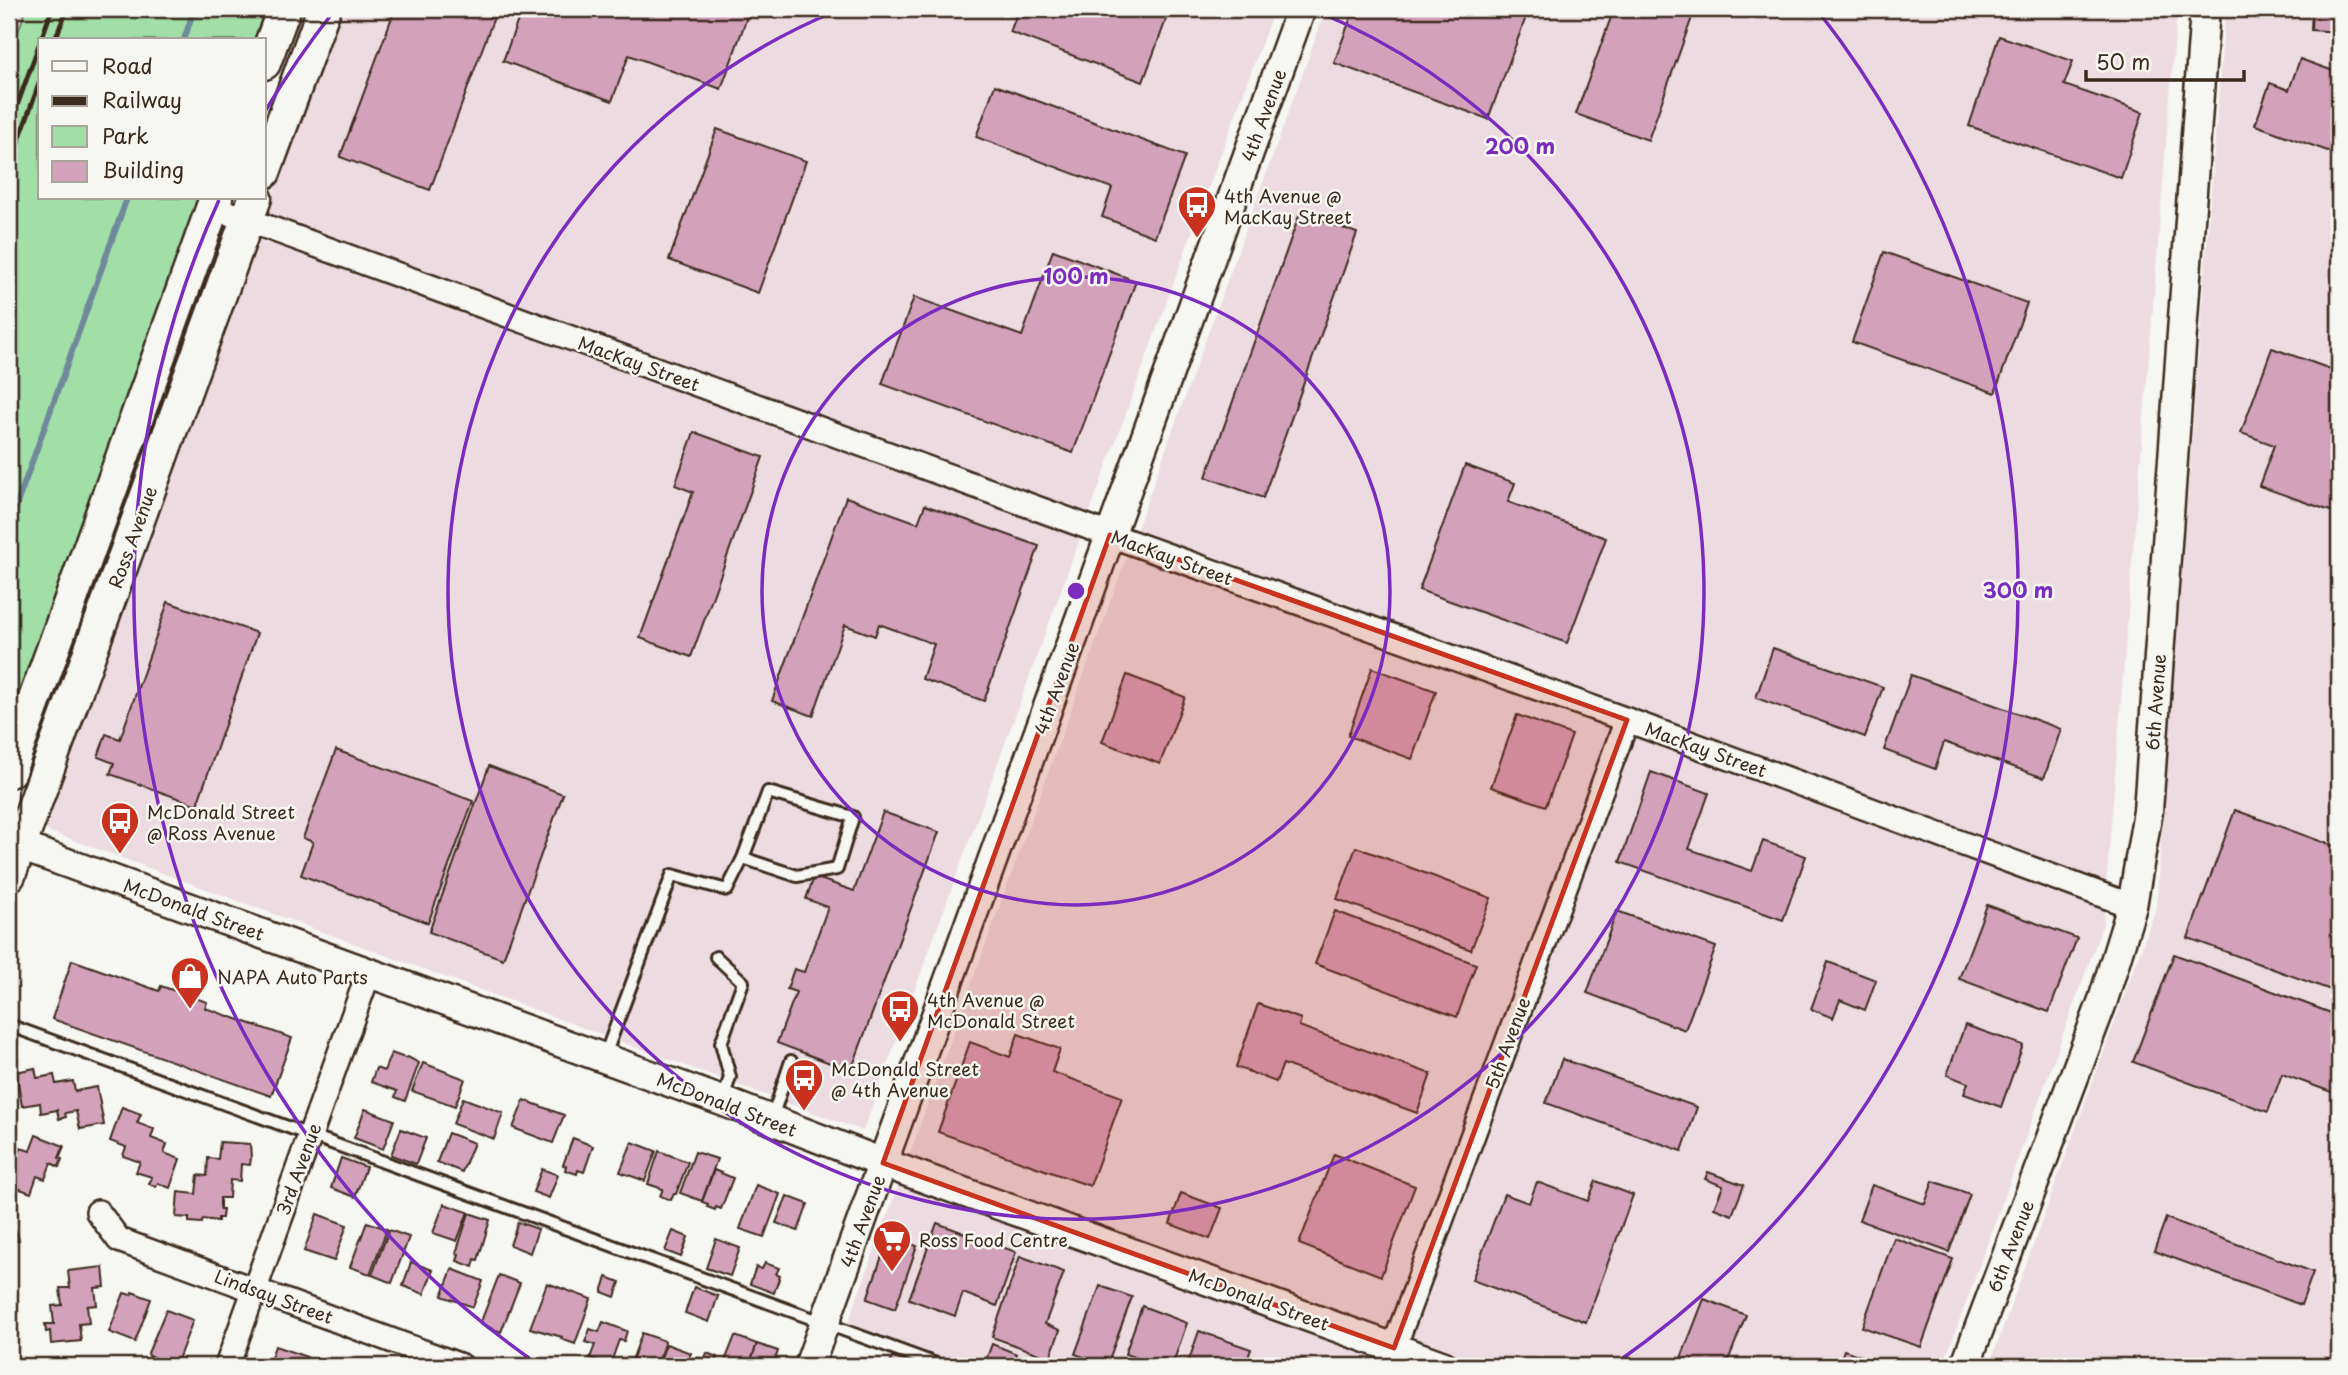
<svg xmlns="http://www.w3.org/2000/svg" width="2348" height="1375" font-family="'Playpen Sans',sans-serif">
<rect width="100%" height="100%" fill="#f6f6f2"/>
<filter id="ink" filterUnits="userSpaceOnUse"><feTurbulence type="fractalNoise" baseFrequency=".0143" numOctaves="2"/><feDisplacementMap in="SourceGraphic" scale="14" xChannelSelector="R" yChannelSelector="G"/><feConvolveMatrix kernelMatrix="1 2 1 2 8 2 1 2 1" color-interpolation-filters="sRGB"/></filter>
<g filter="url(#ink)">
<g fill="#ecdce2">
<polygon points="9,9 26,9 9,58"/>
<polygon points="340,9 1274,9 863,1131 43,829"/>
<polygon points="1326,9 2177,9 2103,924 1943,1366 967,1366 848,1323"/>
<polygon points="2225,9 2339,9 2339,1366 1989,1366 2156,908"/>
</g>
<polygon fill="#a1dfa7" stroke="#6e8462" stroke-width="2" points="26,9 267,9 255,40 40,40 40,198 198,198 9,721 9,58"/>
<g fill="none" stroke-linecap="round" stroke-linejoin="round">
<g stroke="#70889c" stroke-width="6">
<polyline points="184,40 194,9"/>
<polyline points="9,526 127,198"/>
</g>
</g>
<g fill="#d4a1bb" stroke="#3b2a1e" stroke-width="2">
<polygon points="395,9 497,9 430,190 340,157"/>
<polygon points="522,9 750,9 721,89 629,55 612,101 503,61"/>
<polygon points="1019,9 1170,9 1143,82 1010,32"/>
<polygon points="1354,9 1529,9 1488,119 1334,63"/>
<polygon points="1614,9 1695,9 1648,140 1576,114"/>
<polygon points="2312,9 2339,9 2339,32 2311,30"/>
<polygon points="1999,36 2073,61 2064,85 2143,112 2121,178 1969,126"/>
<polygon points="2300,59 2339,73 2339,155 2255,125 2270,83 2289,90"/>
<polygon points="995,85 1185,156 1155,237 1102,217 1112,188 976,137"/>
<polygon points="717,129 806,161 758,293 669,260"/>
<polygon points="1300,213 1357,233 1263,498 1206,477"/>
<polygon points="1053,250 1136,281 1073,453 882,384 914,297 1022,336"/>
<polygon points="1884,252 2027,303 1995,393 1852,342"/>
<polygon points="2272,348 2339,372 2339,514 2259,486 2274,445 2241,433"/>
<polygon points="694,432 763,457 691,657 640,638 693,492 675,485"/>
<polygon points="1465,465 1515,483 1508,502 1606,538 1567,643 1419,590"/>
<polygon points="846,497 918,523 925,505 1039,546 984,701 922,679 934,644 879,624 875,636 845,625 813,716 772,701"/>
<polygon points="168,602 257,633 197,805 110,774 114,763 98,757 106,734 120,739"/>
<polygon points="1773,648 1883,687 1865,737 1756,698"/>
<polygon points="1372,668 1436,691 1412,759 1348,736"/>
<polygon points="1127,675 1185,697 1160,764 1102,742"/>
<polygon points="1911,675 2061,729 2044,778 1944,742 1935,769 1884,750"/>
<polygon points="1517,715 1572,735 1546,806 1491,787"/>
<polygon points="336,750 473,801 428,923 301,875 313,842 303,838"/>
<polygon points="489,766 563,794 503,959 429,932"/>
<polygon points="1651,772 1709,793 1689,849 1752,871 1763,841 1806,856 1783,920 1620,862"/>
<polygon points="2235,810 2339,848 2339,993 2188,938"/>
<polygon points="883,812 939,832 851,1071 777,1043 796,992 787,989 794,969 804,972 828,907 806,899 814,877 854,891"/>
<polygon points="1356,847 1491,898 1471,950 1337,899"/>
<polygon points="1987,905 2077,938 2049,1012 1959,979"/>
<polygon points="1335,911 1476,964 1457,1017 1315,964"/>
<polygon points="1617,911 1716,947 1685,1030 1587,993"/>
<polygon points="2174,954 2339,1016 2339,1079 2334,1093 2282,1074 2268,1112 2133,1062"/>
<polygon points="72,960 159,991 161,986 207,1002 205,1008 292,1038 271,1096 52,1019"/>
<polygon points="1828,962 1876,980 1865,1010 1840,1000 1833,1018 1811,1009"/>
<polygon points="1258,1004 1301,1019 1299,1026 1431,1074 1417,1113 1283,1064 1276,1082 1236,1067"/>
<polygon points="1965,1025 2023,1045 2001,1107 1964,1094 1968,1083 1947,1075"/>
<polygon points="1018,1034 1060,1049 1052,1072 1122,1097 1090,1186 938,1132 970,1042 1010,1057"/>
<polygon points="391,1053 405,1058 408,1057 419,1063 405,1101 395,1097 397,1091 371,1082 376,1068 384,1071"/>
<polygon points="1562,1059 1697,1107 1682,1151 1546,1103"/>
<polygon points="423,1063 465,1079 455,1106 412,1091"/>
<polygon points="35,1068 37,1078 54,1075 56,1084 73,1081 75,1091 97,1087 104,1125 80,1129 76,1111 65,1113 66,1117 59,1119 57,1110 41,1113 40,1103 22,1106 16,1072"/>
<polygon points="463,1098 503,1113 494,1139 453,1124"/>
<polygon points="524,1100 564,1115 553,1143 513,1128"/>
<polygon points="122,1107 141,1114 137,1123 154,1129 151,1138 167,1144 164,1153 180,1159 170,1188 158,1183 156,1187 149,1184 152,1177 136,1172 140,1162 123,1156 126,1147 110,1141"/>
<polygon points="365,1109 394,1120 383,1149 354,1138"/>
<polygon points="401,1129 426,1138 416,1164 391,1155"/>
<polygon points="448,1133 474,1143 462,1172 437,1162"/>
<polygon points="36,1135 64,1146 59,1158 62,1159 59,1167 51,1163 45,1179 37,1176 31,1193 9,1185 9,1162 14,1165 21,1148 30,1151"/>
<polygon points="573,1138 593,1146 584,1172 578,1170 577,1174 565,1170 566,1166 563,1165"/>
<polygon points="220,1142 250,1144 251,1158 250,1165 241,1164 240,1181 230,1180 229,1198 220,1198 220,1209 223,1209 222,1218 218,1218 218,1221 203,1219 202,1223 189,1222 189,1218 176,1217 178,1192 196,1194 198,1175 207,1176 208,1158 218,1159"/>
<polygon points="632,1142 656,1151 645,1181 620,1172"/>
<polygon points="659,1151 688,1162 676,1194 674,1194 671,1200 660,1196 663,1189 648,1184"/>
<polygon points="695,1152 717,1159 702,1201 680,1193"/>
<polygon points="1334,1154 1415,1186 1381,1276 1299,1244"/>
<polygon points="341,1158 366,1167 355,1197 331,1188"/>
<polygon points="542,1169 558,1175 549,1198 533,1192"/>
<polygon points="714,1170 733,1178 721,1209 716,1207 715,1210 707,1207 708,1204 702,1202"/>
<polygon points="1708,1172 1744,1185 1732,1215 1714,1208 1723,1186 1705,1179"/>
<polygon points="1596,1181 1633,1195 1586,1322 1472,1280 1504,1194 1529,1203 1537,1182 1588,1201"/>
<polygon points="1933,1181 1970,1194 1949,1252 1859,1220 1872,1185 1925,1204"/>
<polygon points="756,1185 780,1194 764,1237 740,1229"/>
<polygon points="1181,1193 1222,1208 1210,1239 1170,1224"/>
<polygon points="787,1196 808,1204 798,1231 776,1223"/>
<polygon points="444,1204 468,1212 457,1241 433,1233"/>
<polygon points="469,1213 490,1220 478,1260 475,1259 473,1267 457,1261 459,1254 456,1253"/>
<polygon points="317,1214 347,1225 334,1261 304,1251"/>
<polygon points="11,1218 19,1240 9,1244 9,1219"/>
<polygon points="2166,1218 2313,1272 2301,1305 2154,1251"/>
<polygon points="367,1222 387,1229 370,1274 350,1267"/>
<polygon points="518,1222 538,1229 530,1253 510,1245"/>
<polygon points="937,1223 1016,1252 997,1306 963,1293 955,1316 909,1299"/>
<polygon points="389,1230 409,1237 392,1283 372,1275"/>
<polygon points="673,1231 688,1237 681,1257 665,1251"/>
<polygon points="889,1236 917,1246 895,1309 867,1299"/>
<polygon points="1894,1238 1953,1259 1921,1347 1862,1327"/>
<polygon points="716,1239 740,1248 730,1276 706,1268"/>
<polygon points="1020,1256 1064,1272 1045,1324 1060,1330 1050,1358 992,1337"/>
<polygon points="411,1262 433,1270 424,1294 403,1286"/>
<polygon points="765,1263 779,1268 776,1274 780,1276 774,1293 750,1284 756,1267 762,1269"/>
<polygon points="103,1267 105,1287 95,1288 97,1305 87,1306 89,1323 79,1324 81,1341 51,1344 50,1331 46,1332 45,1324 54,1324 52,1306 62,1305 60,1288 70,1288 68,1271"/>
<polygon points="452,1269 483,1281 473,1307 442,1296"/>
<polygon points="499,1275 520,1283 501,1332 480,1324"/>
<polygon points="607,1277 620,1282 615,1297 602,1292"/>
<polygon points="547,1283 591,1299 575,1344 561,1339 562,1337 530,1328"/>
<polygon points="1100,1286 1132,1297 1107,1365 1075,1354"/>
<polygon points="694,1287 718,1296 709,1322 685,1313"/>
<polygon points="132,1292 151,1299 135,1342 109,1332 124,1293 131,1295"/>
<polygon points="1704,1299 1746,1315 1726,1366 1678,1366"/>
<polygon points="1142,1306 1187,1323 1172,1366 1159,1366 1125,1354"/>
<polygon points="166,1310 193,1320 176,1365 149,1356 148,1353"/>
<polygon points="603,1322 627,1331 624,1341 619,1340 610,1365 590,1358 595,1345 585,1342 590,1329 599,1332"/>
<polygon points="1199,1331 1251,1349 1245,1366 1187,1366"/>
<polygon points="642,1333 665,1341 656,1366 630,1366"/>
<polygon points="735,1336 757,1344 749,1366 723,1366"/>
<polygon points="666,1344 691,1353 686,1366 658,1366"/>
<polygon points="757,1344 778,1351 773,1366 749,1366"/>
<polygon points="992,1344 1017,1354 1012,1366 1002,1366 986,1360"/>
<polygon points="275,1346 307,1357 304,1366 268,1366"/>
<polygon points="1844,1350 1889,1366 1838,1366"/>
<polygon points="707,1353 717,1357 714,1364 719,1366 695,1366 698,1358 704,1360"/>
<polygon points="892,1357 916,1366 889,1366"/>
<polygon points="316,1358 331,1364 332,1366 313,1366"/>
<polygon points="1301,1359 1321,1366 1299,1366"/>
</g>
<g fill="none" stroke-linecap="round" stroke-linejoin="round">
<g stroke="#3b2a1e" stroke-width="16">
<g id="service">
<polyline points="716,957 743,982 721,1043 730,1077 723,1099"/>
<polyline points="9,1040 14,1027 942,1366"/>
<polyline points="604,1058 672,875 727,890 743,858 768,792 853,817 837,869 797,876 743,858"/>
<polyline points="772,1118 791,1061"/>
</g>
</g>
<g stroke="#3b2a1e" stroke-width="28">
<g id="minor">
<polyline points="212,207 1110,535 1627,720 2132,906"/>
<polyline points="98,1212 119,1240 461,1366"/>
<polyline points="227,1366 369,972"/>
<polyline points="1387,1366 1627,720"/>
</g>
</g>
<g stroke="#3b2a1e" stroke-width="33">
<g id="tertiary">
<polyline points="20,846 722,1101 883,1163 1444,1366"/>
<polyline points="809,1366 1301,9"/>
<polyline points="1965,1366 2103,1000 2132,906 2148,811 2205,9"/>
</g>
</g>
<g stroke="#3b2a1e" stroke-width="37">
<g id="secondary">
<polyline points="264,63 284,9"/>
<polyline points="264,172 324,9"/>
<polyline points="9,771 216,198"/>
<polyline points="9,875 255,198"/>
</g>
</g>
<use href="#service" stroke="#f6f6f2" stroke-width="10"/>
<use href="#minor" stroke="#f6f6f2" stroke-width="23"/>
<use href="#tertiary" stroke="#f6f6f2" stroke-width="28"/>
<use href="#secondary" stroke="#f6f6f2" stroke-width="32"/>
<g stroke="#3b2a1e" stroke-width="5">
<polyline points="41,40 52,9"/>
<polyline points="55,40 67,9"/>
<polyline points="9,128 40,42"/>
<polyline points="9,168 40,81"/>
</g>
</g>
</g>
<path fill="#c8321e" fill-opacity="0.2" stroke="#c8321e" stroke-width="5" stroke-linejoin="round" d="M1110,535l517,185 -233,628 -511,-185z"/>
<g fill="none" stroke="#7b2cbf" stroke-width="3.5">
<circle cx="1076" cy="591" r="314"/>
<path d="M1316 11A628 628 0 1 1 836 11"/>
<path d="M536 1363A942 942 0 0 1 219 200M264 113A942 942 0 0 1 334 11M1818 11A942 942 0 0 1 1616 1363"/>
</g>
<defs>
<g id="bus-pin" transform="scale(2.0125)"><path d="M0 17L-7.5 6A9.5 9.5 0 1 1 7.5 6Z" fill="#c8321e" stroke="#f6f6f2"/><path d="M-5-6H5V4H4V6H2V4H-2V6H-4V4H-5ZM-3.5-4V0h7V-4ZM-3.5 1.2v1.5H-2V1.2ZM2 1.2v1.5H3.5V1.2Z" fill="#fff"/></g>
<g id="shop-pin" transform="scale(2.0125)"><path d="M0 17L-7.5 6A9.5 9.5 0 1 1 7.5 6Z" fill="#c8321e" stroke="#f6f6f2"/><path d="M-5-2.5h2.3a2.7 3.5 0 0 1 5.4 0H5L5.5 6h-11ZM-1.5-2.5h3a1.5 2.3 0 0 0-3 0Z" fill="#fff"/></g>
<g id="supermarket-pin" transform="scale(2.0125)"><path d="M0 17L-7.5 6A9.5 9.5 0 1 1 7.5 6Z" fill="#c8321e" stroke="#f6f6f2"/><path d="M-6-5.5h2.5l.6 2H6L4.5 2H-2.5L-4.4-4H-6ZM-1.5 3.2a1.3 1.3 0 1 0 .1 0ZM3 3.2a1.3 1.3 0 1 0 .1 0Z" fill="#fff"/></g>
</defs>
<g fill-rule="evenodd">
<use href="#bus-pin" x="1197" y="205"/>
<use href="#bus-pin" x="120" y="821"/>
<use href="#shop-pin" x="190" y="976"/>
<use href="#bus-pin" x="900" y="1009"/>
<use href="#bus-pin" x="804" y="1078"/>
<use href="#supermarket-pin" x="892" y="1239"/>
</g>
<g text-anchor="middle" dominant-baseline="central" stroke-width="5" stroke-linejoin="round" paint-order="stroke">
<g font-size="18" fill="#3b2a1e" stroke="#f6f6f2">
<text transform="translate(1263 115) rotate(-70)">4th Avenue</text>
<text transform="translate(639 363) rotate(20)">MacKay Street</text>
<text transform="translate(132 537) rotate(-70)">Ross Avenue</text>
<text transform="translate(1172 557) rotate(20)">MacKay Street</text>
<text transform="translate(1056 688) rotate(-70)">4th Avenue</text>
<text transform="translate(2155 702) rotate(-86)">6th Avenue</text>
<text transform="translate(1706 749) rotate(20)">MacKay Street</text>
<text transform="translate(194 909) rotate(20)">McDonald Street</text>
<text transform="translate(1507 1043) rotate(-70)">5th Avenue</text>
<text transform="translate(727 1104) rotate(21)">McDonald Street</text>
<text transform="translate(298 1169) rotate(-70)">3rd Avenue</text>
<text transform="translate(862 1221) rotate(-70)">4th Avenue</text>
<text transform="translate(2010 1246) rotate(-69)">6th Avenue</text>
<text transform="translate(274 1296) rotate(20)">Lindsay Street</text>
<text transform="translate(1259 1299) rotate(20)">McDonald Street</text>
</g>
<g font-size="18" fill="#3b2a1e" stroke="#f6f6f2" text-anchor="start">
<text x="1224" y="195">4th Avenue @<tspan x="1224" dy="21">MacKay Street</tspan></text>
<text x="147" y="811">McDonald Street<tspan x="147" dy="21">@ Ross Avenue</tspan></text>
<text x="217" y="976">NAPA Auto Parts</text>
<text x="927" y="999">4th Avenue @<tspan x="927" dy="21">McDonald Street</tspan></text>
<text x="831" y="1068">McDonald Street<tspan x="831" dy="21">@ 4th Avenue</tspan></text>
<text x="919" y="1239">Ross Food Centre</text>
</g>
</g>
<circle cx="1076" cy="591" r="10" fill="#7b2cbf" stroke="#f6f6f2" stroke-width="3.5"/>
<g font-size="21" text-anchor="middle" font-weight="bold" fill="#7b2cbf" stroke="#f6f6f2" stroke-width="5" stroke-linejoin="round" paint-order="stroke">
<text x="1520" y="154">200 m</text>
<text x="1076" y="284">100 m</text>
<text x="2018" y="598">300 m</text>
</g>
<rect width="2348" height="1375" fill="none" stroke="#f6f6f2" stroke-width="35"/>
<rect x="18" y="18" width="2313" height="1340" fill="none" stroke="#3b2a1e" stroke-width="2.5" filter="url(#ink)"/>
<rect x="38" y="38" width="228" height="161" fill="#f6f6f2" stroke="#aba49d" stroke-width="2"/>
<rect x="52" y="61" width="35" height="10" fill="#f6f6f2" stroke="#aba49d" stroke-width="2"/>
<text x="102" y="74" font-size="21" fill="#3b2a1e">Road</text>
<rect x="52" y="96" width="35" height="10" fill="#3b2a1e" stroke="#aba49d" stroke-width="2"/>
<text x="102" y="108" font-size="21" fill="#3b2a1e">Railway</text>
<rect x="52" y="126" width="35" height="21" fill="#a1dfa7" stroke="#aba49d" stroke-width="2"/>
<text x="102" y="144" font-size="21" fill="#3b2a1e">Park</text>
<rect x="52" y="161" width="35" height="21" fill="#d4a1bb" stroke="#aba49d" stroke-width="2"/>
<text x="102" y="178" font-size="21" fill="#3b2a1e">Building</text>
<path d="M2086 70v10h158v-10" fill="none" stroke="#3b2a1e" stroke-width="3.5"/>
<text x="2096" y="70" font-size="21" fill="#3b2a1e" stroke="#f6f6f2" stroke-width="5" paint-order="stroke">50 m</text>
</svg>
